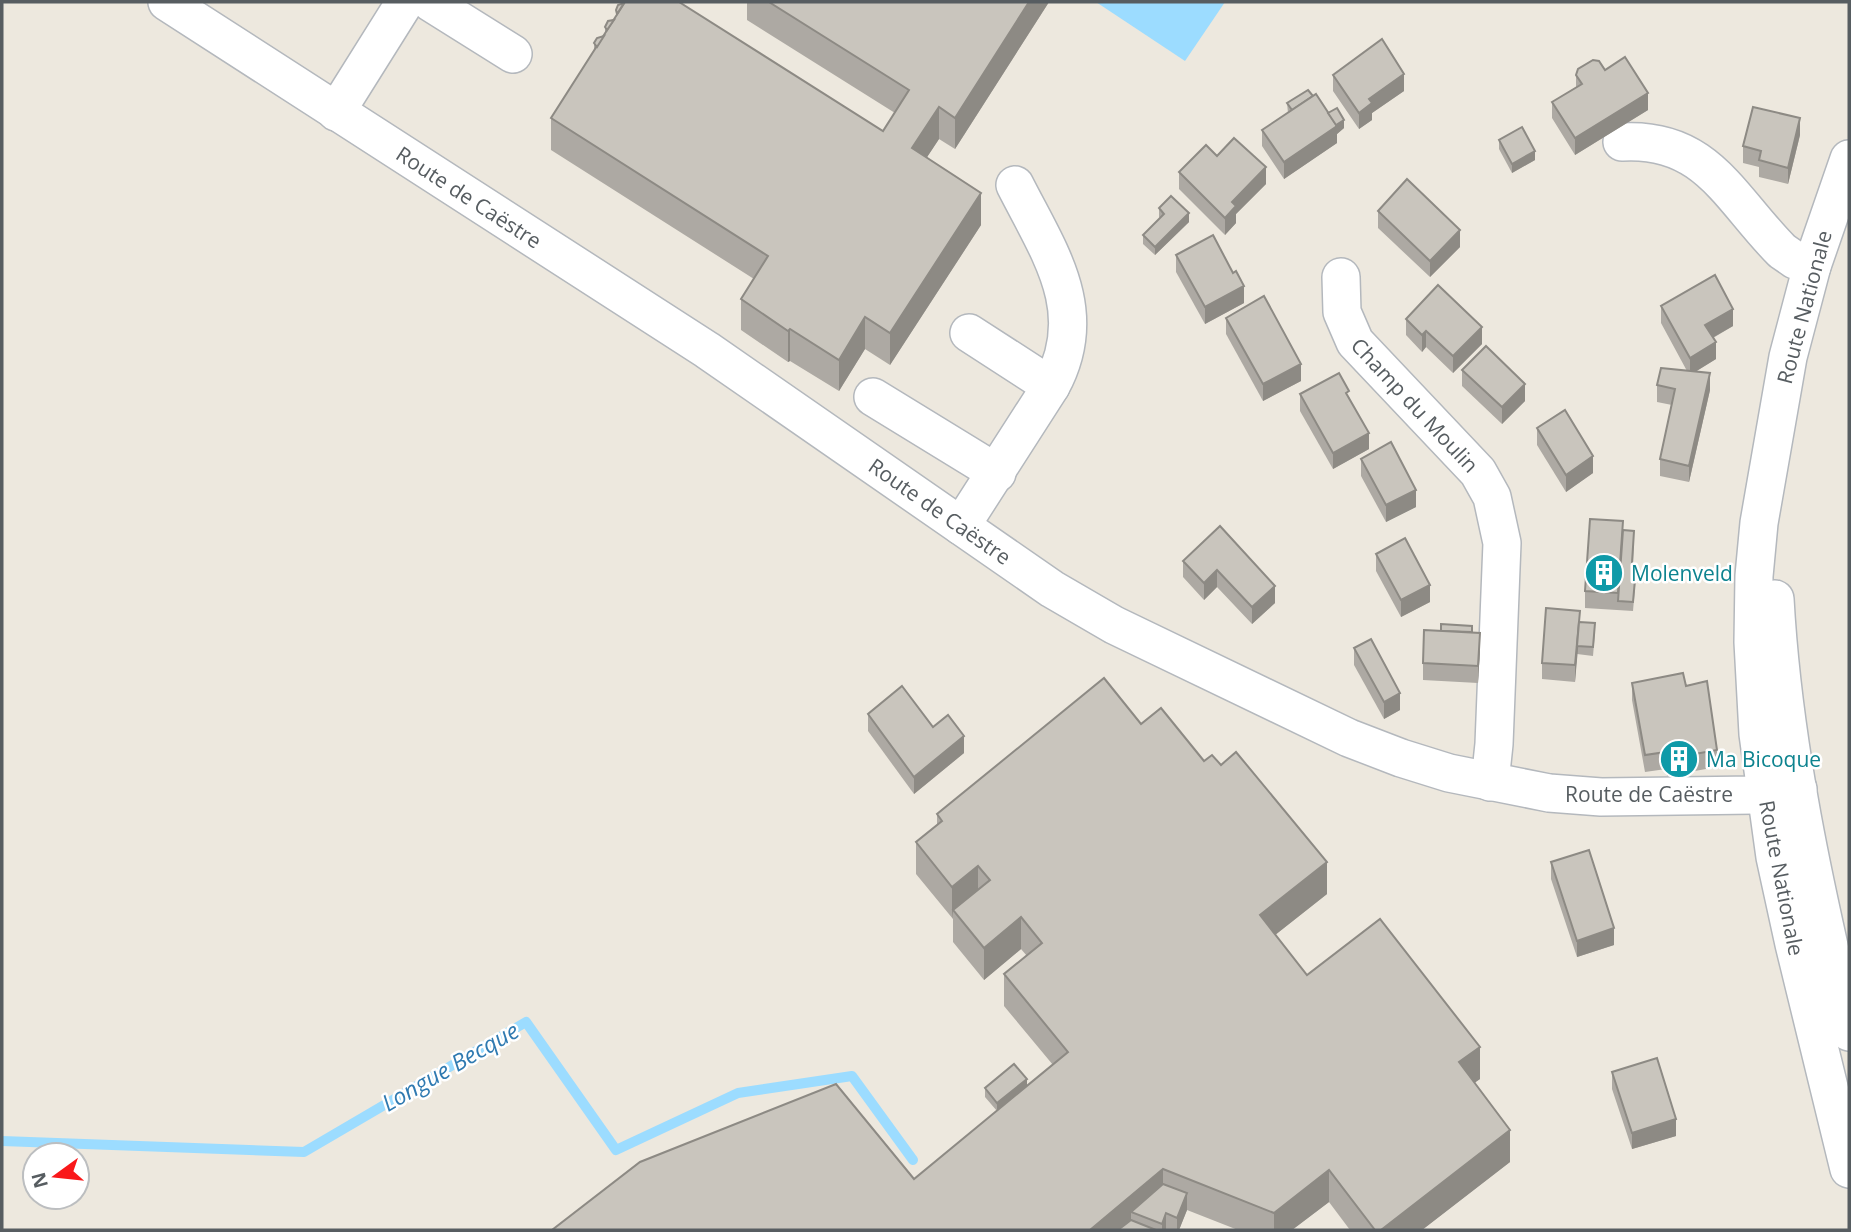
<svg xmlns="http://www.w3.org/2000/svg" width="1851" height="1232" font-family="'Open Sans',sans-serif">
<rect width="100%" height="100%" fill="#ede8de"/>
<polygon fill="#9cdcff" points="1096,2 1225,2 1185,61"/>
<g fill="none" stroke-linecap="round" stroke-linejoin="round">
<polyline stroke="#9cdcff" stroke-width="10" points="2,1141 304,1152 526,1022 616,1150 738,1093 852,1076 913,1160"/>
<g stroke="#b4b8bd" stroke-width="40">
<g id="minor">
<polyline points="167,2 707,350 1052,589 1114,625 1349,738 1401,758 1449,773 1549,793 1601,797 1755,795 1798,789"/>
<polyline points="430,2 513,54"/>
<polyline points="336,112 405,2"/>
<path d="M1622,142c85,-5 108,57 160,109l13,9 17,6"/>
<polyline points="1849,159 1812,266 1788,357 1759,523 1754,576 1753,642 1758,734 1775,857 1794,944 1849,1169"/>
<polyline points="1341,277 1342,312 1355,342 1478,472 1492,497 1502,543 1494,744 1490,782"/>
<polyline points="969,333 1051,386"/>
<polyline points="873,397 997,473"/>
<path d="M961,526l90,-140c41,-75 -2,-134 -36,-201"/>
<path d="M1775,599c8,145 40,291 74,433"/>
</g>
</g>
<use href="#minor" stroke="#fff" stroke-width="37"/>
</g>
<g fill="#ada9a3">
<polygon points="747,2 1049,2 955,149 939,139 927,157 981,225 890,365 865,349 839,391 790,361 788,362 741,330 741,299 754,279 551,150 551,118 594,50 594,43 604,36 605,34 605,27 616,17 616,10 883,131 895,113 747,20"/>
<polygon points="1605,70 1648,110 1575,155 1552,118 1552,102 1576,87 1576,75"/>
<polygon points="1333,75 1404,91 1372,113 1372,120 1359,129 1333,91"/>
<polygon points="1313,96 1344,128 1337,134 1337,143 1284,179 1262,146 1262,130 1288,113 1287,103"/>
<polygon points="1800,135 1788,184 1759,177 1759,167 1743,163 1743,146"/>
<polygon points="1499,140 1535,160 1512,173 1499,149"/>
<polygon points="1217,156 1266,184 1236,214 1236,223 1225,235 1179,189 1179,172"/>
<polygon points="1159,208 1189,222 1155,255 1143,244 1143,235 1160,218 1159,217"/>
<polygon points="1378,211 1460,247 1430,277 1378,228"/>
<polygon points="1176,255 1244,303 1205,324 1176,272"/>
<polygon points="1661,306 1733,326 1713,338 1716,359 1695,372 1710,390 1689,482 1660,476 1660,459 1672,405 1657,402 1657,385 1687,371 1661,323"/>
<polygon points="1226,318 1301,381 1263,401 1226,334"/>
<polygon points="1406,319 1482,344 1453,373 1426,347 1422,352 1406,335"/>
<polygon points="1462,370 1525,401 1502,424 1462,386"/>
<polygon points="1300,394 1349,397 1369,449 1333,469 1300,411"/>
<polygon points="1537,428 1593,473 1566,492 1537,445"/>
<polygon points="1361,459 1416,507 1386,522 1361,476"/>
<polygon points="1220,526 1275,603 1252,624 1217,587 1204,600 1183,577 1183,561"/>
<polygon points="1623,530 1634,539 1633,564 1636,576 1633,611 1585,608 1585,591"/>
<polygon points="1376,554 1430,602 1401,617 1376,571"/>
<polygon points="1472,632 1480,649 1478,683 1423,680 1423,663"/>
<polygon points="1595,632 1593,656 1577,654 1577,652 1575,682 1542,679 1542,663"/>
<polygon points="1354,648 1400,710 1384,719 1354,665"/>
<polygon points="1632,683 1686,686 1717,750 1717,767 1667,776 1666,769 1645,772 1632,700"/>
<polygon points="868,714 933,727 964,753 914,794 868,731"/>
<polygon points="1141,724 1204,761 1327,894 1275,935 1307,975 1480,1079 1475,1082 1510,1162 1422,1230 1350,1230 1329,1202 1292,1230 1238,1230 1187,1210 1179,1230 552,1230 914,1179 997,1111 985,1097 985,1088 1027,1086 1053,1065 1004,1006 1004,974 1027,956 1021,949 984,980 953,942 953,919 916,874 916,842 937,825 937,814"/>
<polygon points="1551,862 1614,945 1577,957 1551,879"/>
<polygon points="1612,1072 1676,1136 1632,1149 1612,1089"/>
</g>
<g fill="#8d8a84">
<polygon points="1029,2 1049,2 955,149 955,118"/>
<polygon points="1404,74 1404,91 1372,113 1372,120 1359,129 1359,113 1369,99"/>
<polygon points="1648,93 1648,110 1575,155 1575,138"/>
<polygon points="939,107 939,139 912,180 912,148"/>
<polygon points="1800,118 1800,135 1788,184 1788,168"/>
<polygon points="1344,120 1344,128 1337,134 1337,143 1284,179 1284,162"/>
<polygon points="1535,151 1535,160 1512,173 1512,164"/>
<polygon points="1266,167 1266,184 1236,214 1236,223 1225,235 1225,218 1232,202"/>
<polygon points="981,193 981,225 890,365 890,333"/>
<polygon points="1189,213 1189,222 1155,255 1155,247"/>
<polygon points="1460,230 1460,247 1430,277 1430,261"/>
<polygon points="1244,286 1244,303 1205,324 1205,307"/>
<polygon points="1733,309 1733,326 1705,342 1705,325"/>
<polygon points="865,317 865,349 839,391 839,360"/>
<polygon points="1482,327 1482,344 1453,373 1453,356"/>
<polygon points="790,329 790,361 788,362 788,331"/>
<polygon points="1426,331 1426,347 1422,352 1422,335"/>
<polygon points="1716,342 1716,359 1690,375 1690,358"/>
<polygon points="1301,364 1301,381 1263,401 1263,384"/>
<polygon points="1710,373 1710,390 1689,482 1689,466"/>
<polygon points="1525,384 1525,401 1502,424 1502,407"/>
<polygon points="1369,433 1369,449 1333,469 1333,453"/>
<polygon points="1593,456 1593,473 1566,492 1566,475"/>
<polygon points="1416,490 1416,507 1386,522 1386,505"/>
<polygon points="1217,570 1217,587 1204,600 1204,583"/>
<polygon points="1430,585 1430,602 1401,617 1401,600"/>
<polygon points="1275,586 1275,603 1252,624 1252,607"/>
<polygon points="1580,611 1580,627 1575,682 1575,665"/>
<polygon points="1480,633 1480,649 1478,683 1478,666"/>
<polygon points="1400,693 1400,710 1384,719 1384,702"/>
<polygon points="964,736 964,753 914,794 914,777"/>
<polygon points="1327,862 1327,894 1260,947 1260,915"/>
<polygon points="978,866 978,897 953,910 952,919 952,887"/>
<polygon points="1021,917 1021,949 984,980 984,948"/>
<polygon points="1614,928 1614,945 1577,957 1577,941"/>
<polygon points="1480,1047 1480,1079 1459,1094 1459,1062"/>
<polygon points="1027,1079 1027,1087 997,1111 997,1103"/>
<polygon points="1676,1119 1676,1136 1632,1149 1632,1133"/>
<polygon points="1510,1130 1510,1162 1422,1230 1381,1230"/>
<polygon points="1163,1169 1163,1200 1131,1212 1131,1228 1128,1230 1090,1230"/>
<polygon points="1329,1170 1329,1202 1292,1230 1274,1230 1274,1213"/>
<polygon points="1187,1193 1187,1210 1179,1230 1177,1230 1177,1218"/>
<polygon points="1166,1213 1166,1230 1162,1230 1162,1224"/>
</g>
<g fill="#c9c5bd" stroke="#8d8a84" stroke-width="2">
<polygon points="625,2 679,2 883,131 909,90 769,2 1029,2 955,118 939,107 912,148 981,193 890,333 865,317 839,360 790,329 788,331 741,299 768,256 551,118"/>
<polygon points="624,3 617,14 616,10 618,5"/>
<polygon points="614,20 607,30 605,27 608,21"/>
<polygon points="604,36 597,47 594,43 597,38"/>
<polygon points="1382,39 1404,74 1369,99 1372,103 1359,113 1333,75"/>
<polygon points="1625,57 1648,93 1575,138 1552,102 1582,84 1576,75 1578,69 1593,60 1599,61 1605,70"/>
<polygon points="1308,90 1313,96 1292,110 1287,103"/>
<polygon points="1316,94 1337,126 1284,162 1262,130"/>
<polygon points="1753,107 1800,118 1788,168 1759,160 1761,151 1743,146"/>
<polygon points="1337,108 1344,120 1336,125 1328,113"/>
<polygon points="1522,127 1535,151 1512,164 1499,140"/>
<polygon points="1234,138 1266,167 1232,202 1236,206 1225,218 1179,172 1206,145 1217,156"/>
<polygon points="1407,179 1460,230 1430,261 1378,211"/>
<polygon points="1171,196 1189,213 1155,247 1143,235 1164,214 1159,208"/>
<polygon points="1213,235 1233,273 1236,271 1244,286 1205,307 1176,255"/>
<polygon points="1715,275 1733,309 1705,325 1716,342 1690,358 1661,306"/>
<polygon points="1438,285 1482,327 1453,356 1426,331 1422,335 1406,319"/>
<polygon points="1264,296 1301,364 1263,384 1226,318"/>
<polygon points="1486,346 1525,384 1502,407 1462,370"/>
<polygon points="1661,368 1710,373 1689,466 1660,459 1675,389 1657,385"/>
<polygon points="1339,373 1349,391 1346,393 1369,433 1333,453 1300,394"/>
<polygon points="1565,410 1593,456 1566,475 1537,428"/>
<polygon points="1391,442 1416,490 1386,505 1361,459"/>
<polygon points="1590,519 1623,521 1618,593 1585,591"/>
<polygon points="1220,526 1275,586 1252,607 1217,570 1204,583 1183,561"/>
<polygon points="1623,530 1634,531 1632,563 1636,568 1633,602 1618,601"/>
<polygon points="1405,538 1430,585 1401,600 1376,554"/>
<polygon points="1546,608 1580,611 1575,665 1542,663"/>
<polygon points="1579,622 1595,623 1593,647 1577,646"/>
<polygon points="1441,624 1472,626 1472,632 1441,631"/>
<polygon points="1424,630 1480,633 1478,666 1423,663"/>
<polygon points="1371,639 1400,693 1384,702 1354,648"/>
<polygon points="1683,673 1686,686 1707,681 1717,750 1667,759 1666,752 1645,755 1632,683"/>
<polygon points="1104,678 1141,724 1161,708 1204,761 1212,755 1221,765 1236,752 1327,862 1260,915 1307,975 1380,919 1480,1047 1459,1062 1510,1130 1381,1230 1375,1230 1329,1170 1274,1213 1163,1169 1090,1230 552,1230 640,1162 836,1084 914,1179 1068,1052 1004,974 1042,943 1021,917 984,948 953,910 990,880 978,866 952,887 916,842 942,821 937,814"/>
<polygon points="902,686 933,727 948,715 964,736 914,777 868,714"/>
<polygon points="1589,850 1614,928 1577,941 1551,862"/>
<polygon points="1657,1058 1676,1119 1632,1133 1612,1072"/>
<polygon points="1014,1064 1027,1079 997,1103 985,1088"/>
<polygon points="1163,1184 1187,1193 1177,1218 1166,1213 1162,1224 1131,1212"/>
<polygon points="1131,1220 1156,1230 1118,1230"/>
</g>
<defs>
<g id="building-disc" transform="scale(2.0125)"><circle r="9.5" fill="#0f9aa8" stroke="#fff"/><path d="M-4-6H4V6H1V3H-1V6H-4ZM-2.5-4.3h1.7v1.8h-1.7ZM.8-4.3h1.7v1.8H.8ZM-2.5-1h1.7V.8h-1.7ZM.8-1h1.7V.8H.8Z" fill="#fff"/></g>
</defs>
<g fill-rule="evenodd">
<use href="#building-disc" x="1604" y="573"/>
<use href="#building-disc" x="1679" y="759"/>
</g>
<g text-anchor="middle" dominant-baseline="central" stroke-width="5" stroke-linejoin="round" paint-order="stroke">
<g font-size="21" fill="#575d61" stroke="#fff">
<text transform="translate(469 197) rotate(33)">Route de Caëstre</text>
<text transform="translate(1804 307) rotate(-75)">Route Nationale</text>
<text transform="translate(1415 405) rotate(47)">Champ du Moulin</text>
<text transform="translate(940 511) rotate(35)">Route de Caëstre</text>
<text x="1649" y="794">Route de Caëstre</text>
<text transform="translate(1782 878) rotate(79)">Route Nationale</text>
</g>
<g font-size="21" fill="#0d838f" stroke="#fff" text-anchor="start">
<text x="1631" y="573">Molenveld</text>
<text x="1706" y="759">Ma Bicoque</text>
</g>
<g font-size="23" font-style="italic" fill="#2f7ab1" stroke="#fff">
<text transform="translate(450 1066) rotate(-30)">Longue Becque</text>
</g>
</g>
<rect width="1851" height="1232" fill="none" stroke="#575d61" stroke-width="7"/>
<g transform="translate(56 1176) rotate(255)"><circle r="33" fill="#ffffff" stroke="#bcbec0" stroke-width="2"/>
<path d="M0-5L12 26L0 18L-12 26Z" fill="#f9181a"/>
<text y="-10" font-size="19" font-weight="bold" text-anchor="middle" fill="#575d61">N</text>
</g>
</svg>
